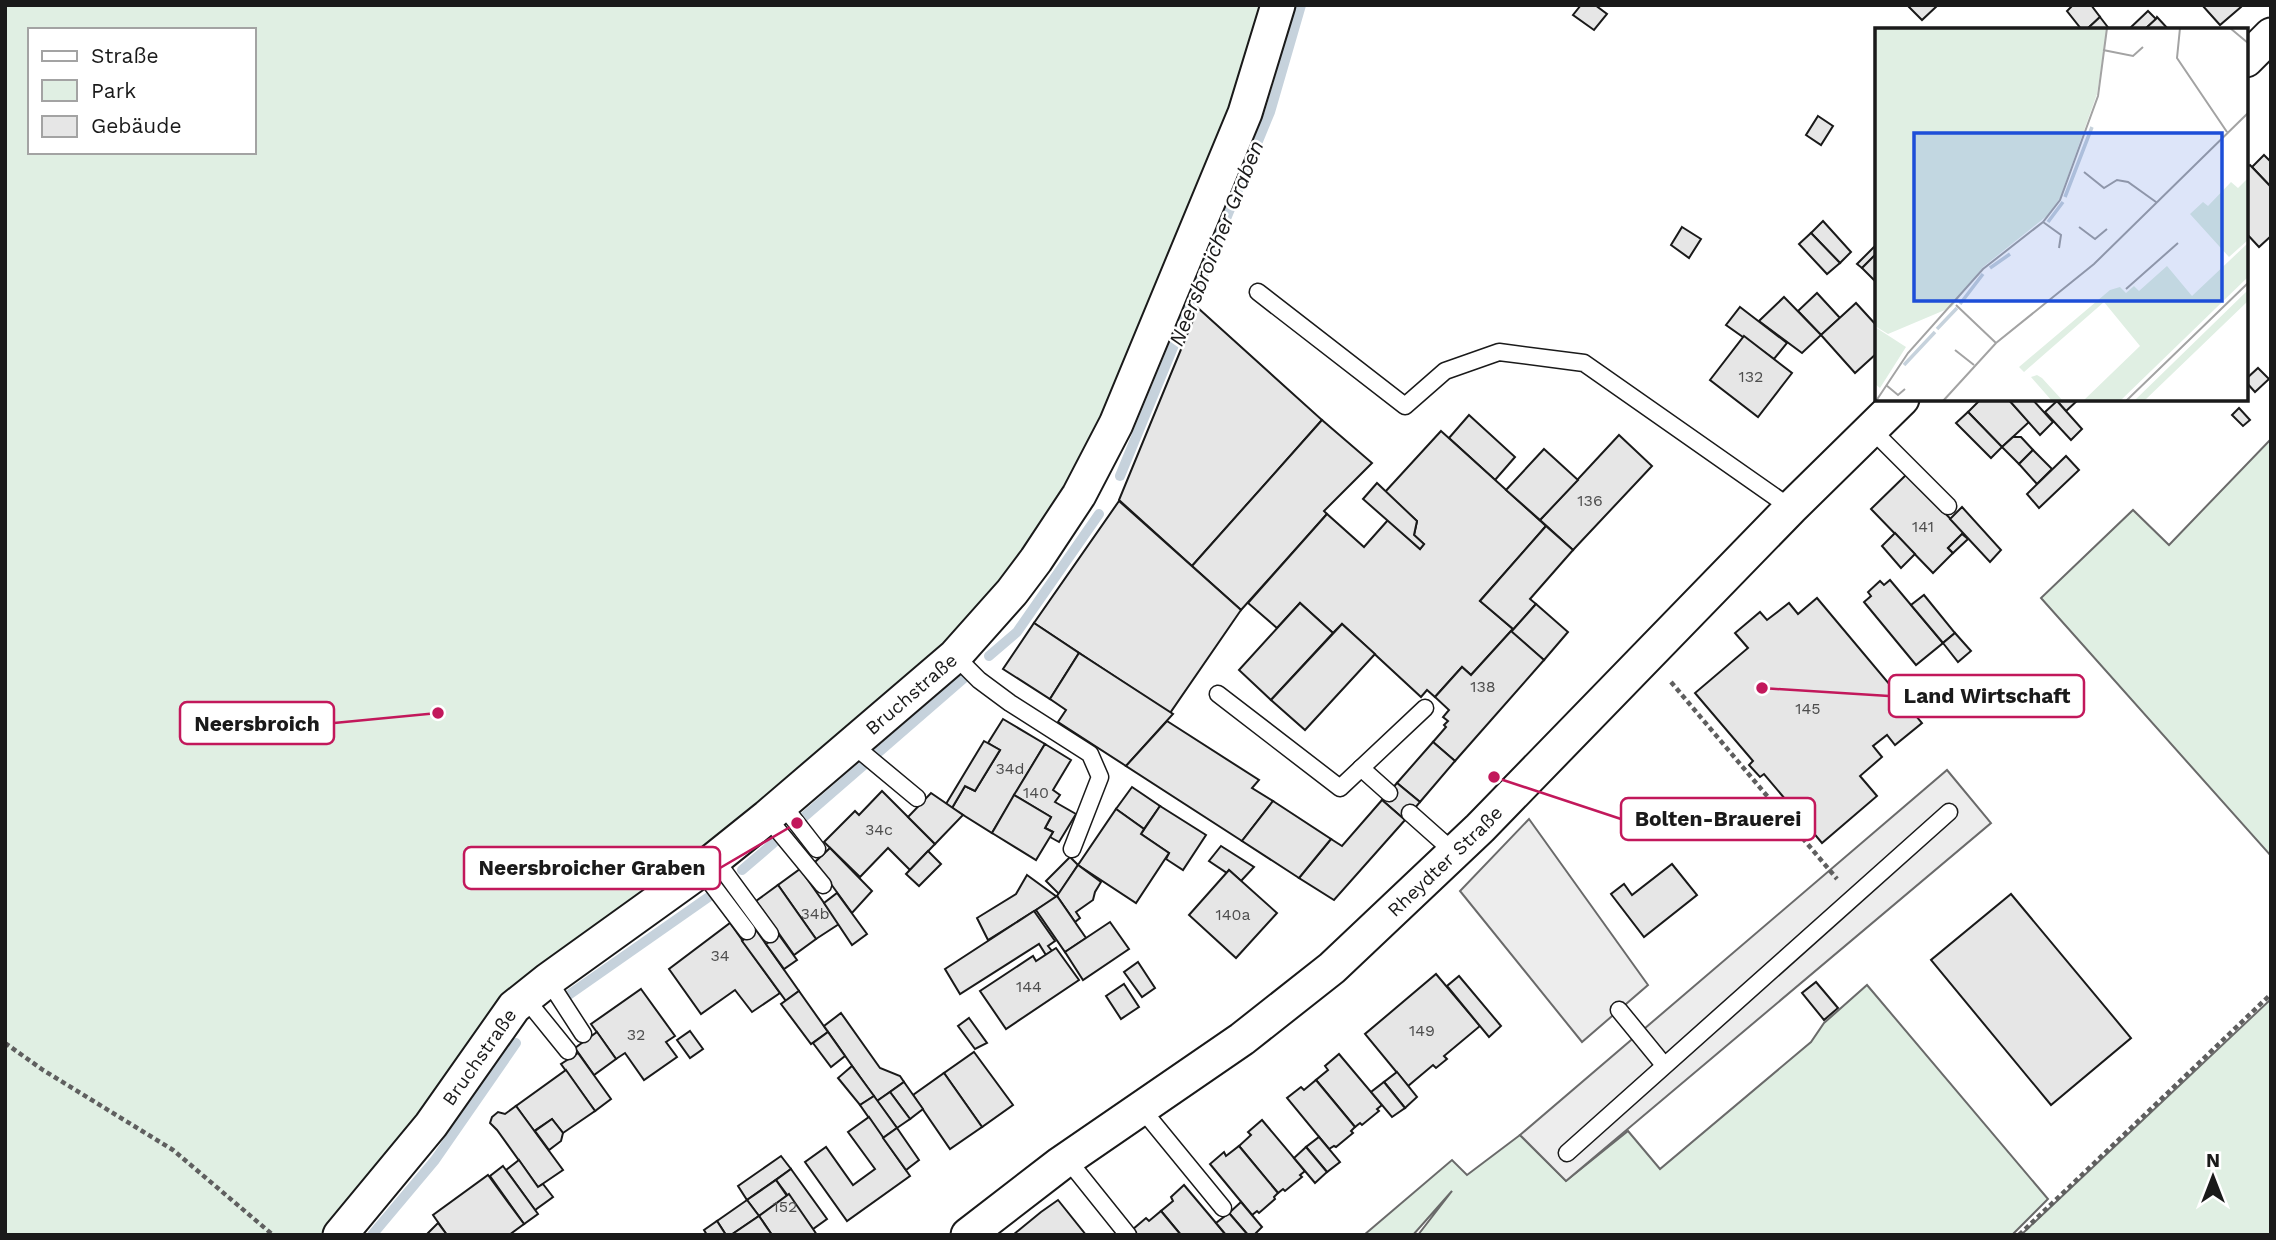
<svg xmlns="http://www.w3.org/2000/svg" width="2276" height="1240" font-family="'Work Sans',sans-serif">
<rect width="100%" height="100%" fill="#fff"/>
<g fill="#e0efe3" stroke="#6a6a6a" stroke-width="2" fill-rule="evenodd">
<path d="M5,5h1261l-27,96 -162,379 -87,129 -236,208 -239,175 -188,243h-322zM30,30h224v122h-224z"/>
<polygon points="2271,439 2271,856 2041,598 2133,510 2169,545"/>
<polygon points="1867,985 2048,1199 2012,1235 1418,1235 1452,1191 1413,1235 1364,1235 1452,1160 1467,1175 1520,1135 1566,1181 1628,1131 1660,1169 1811,1042 1824,1023"/>
<polygon points="2271,999 2271,1235 2021,1235"/>
</g>
<g fill="#ededed" stroke="#6a6a6a" stroke-width="2">
<polygon points="1947,770 1991,823 1566,1181 1520,1135"/>
<polygon points="1529,819 1648,985 1582,1042 1460,891"/>
</g>
<g fill="none" stroke-linecap="round" stroke-linejoin="round">
<g stroke="#c6d2dc" stroke-width="10">
<polyline points="1120,476 1270,112 1301,5"/>
<polyline points="989,656 1017,632 1099,514"/>
<polyline points="797,823 971,672"/>
<polyline points="742,870 778,839"/>
<polyline points="560,1001 710,896"/>
<polyline points="372,1235 435,1160 516,1043"/>
</g>
</g>
<g fill="#e6e6e6" stroke="#1a1a1a" stroke-width="2">
<polygon points="1581,5 1595,5 1607,14 1594,30 1573,15"/>
<polygon points="1907,5 1938,5 1922,20"/>
<polygon points="2073,5 2091,5 2100,17 2086,30 2082,30 2067,11"/>
<polygon points="2202,5 2240,5 2241,7 2220,25"/>
<polygon points="2148,11 2156,19 2144,30 2128,30"/>
<polygon points="2100,17 2110,30 2086,30"/>
<polygon points="2157,17 2169,30 2144,30 2156,19"/>
<polygon points="1818,116 1833,126 1821,145 1806,135"/>
<polygon points="2264,155 2271,162 2271,187 2252,167"/>
<polygon points="2250,165 2271,187 2271,236 2259,247 2246,233 2246,168"/>
<polygon points="1823,221 1851,252 1840,263 1811,233"/>
<polygon points="1682,227 1701,239 1689,258 1671,245"/>
<polygon points="1811,233 1840,263 1827,274 1799,244"/>
<polygon points="1877,244 1877,253 1862,268 1857,264"/>
<polygon points="1877,253 1877,283 1862,268"/>
<polygon points="1817,293 1840,318 1821,335 1798,311"/>
<polygon points="1784,297 1821,335 1802,353 1759,321"/>
<polygon points="1856,303 1877,326 1877,353 1855,373 1821,335"/>
<polygon points="1740,307 1787,343 1774,359 1726,325"/>
<polygon points="1198,308 1322,420 1192,566 1119,500"/>
<polygon points="1744,336 1792,373 1758,417 1710,380"/>
<polygon points="2258,368 2269,379 2255,392 2246,382 2246,379"/>
<polygon points="1981,399 2008,399 2029,422 2002,447 1968,412"/>
<polygon points="2008,399 2032,399 2053,422 2040,435"/>
<polygon points="2055,399 2079,399 2066,411"/>
<polygon points="2057,401 2082,429 2071,440 2045,412"/>
<polygon points="2239,408 2250,420 2243,426 2232,415"/>
<polygon points="1968,412 2002,447 1991,458 1956,423"/>
<polygon points="1469,415 1515,457 1495,480 1449,438"/>
<polygon points="1322,420 1372,463 1324,511 1327,514 1241,610 1192,566"/>
<polygon points="1441,431 1546,526 1480,601 1513,629 1471,675 1462,667 1435,697 1427,690 1421,697 1342,624 1333,633 1300,603 1277,628 1248,603 1327,514 1364,547 1388,520 1420,549 1424,544 1414,535 1417,521 1385,492"/>
<polygon points="1619,435 1652,466 1573,550 1540,520"/>
<polygon points="2013,437 2021,437 2033,450 2019,464 2002,447"/>
<polygon points="1544,449 1578,480 1540,520 1506,490"/>
<polygon points="2033,450 2052,469 2037,484 2019,464"/>
<polygon points="2066,456 2079,470 2039,508 2027,494"/>
<polygon points="1907,474 1969,538 1962,534 1948,548 1953,553 1933,573 1871,509"/>
<polygon points="1377,483 1417,521 1414,535 1424,544 1420,549 1363,499"/>
<polygon points="1119,501 1241,610 1170,713 1034,623"/>
<polygon points="1962,507 2001,550 1990,562 1950,519"/>
<polygon points="1546,526 1573,550 1530,599 1536,604 1511,632 1513,629 1480,601"/>
<polygon points="1895,533 1915,554 1901,568 1882,546"/>
<polygon points="1962,534 1968,539 1953,553 1948,548"/>
<polygon points="1890,580 1943,643 1916,665 1864,602 1871,596 1868,592 1880,581 1884,585"/>
<polygon points="1924,595 1955,633 1943,643 1911,605"/>
<polygon points="1817,598 1922,723 1895,745 1887,735 1873,746 1882,757 1860,776 1877,796 1822,843 1764,774 1760,777 1749,765 1753,761 1695,693 1748,648 1735,633 1760,612 1767,620 1789,603 1798,614"/>
<polygon points="1300,603 1333,633 1271,700 1239,670"/>
<polygon points="1536,604 1568,632 1544,660 1511,632"/>
<polygon points="1034,623 1079,653 1050,699 1003,669"/>
<polygon points="1342,624 1375,654 1305,730 1271,700"/>
<polygon points="1511,631 1544,660 1455,761 1433,742 1446,727 1444,725 1448,721 1443,717 1449,710 1435,697 1462,667 1471,675"/>
<polygon points="1955,633 1971,651 1958,662 1943,643"/>
<polygon points="1079,653 1173,714 1126,766 1058,722 1066,710 1050,699"/>
<polygon points="1003,719 1045,744 992,833 952,808 965,786 975,791 1000,750 988,743"/>
<polygon points="1167,721 1259,780 1252,788 1273,801 1242,841 1126,766"/>
<polygon points="984,741 1000,750 975,791 965,786 952,808 946,804"/>
<polygon points="1433,742 1455,761 1420,802 1397,783"/>
<polygon points="1045,744 1071,760 1053,790 1060,795 1055,802 1076,814 1059,842 1050,837 1053,832 1045,828 1051,817 1014,795"/>
<polygon points="1397,783 1420,802 1405,820 1382,800"/>
<polygon points="1132,787 1160,806 1144,829 1116,809"/>
<polygon points="882,791 935,844 910,870 888,848 860,877 824,842 855,811 859,815"/>
<polygon points="931,793 963,815 935,844 908,817"/>
<polygon points="1014,795 1051,817 1045,828 1053,832 1036,860 992,833"/>
<polygon points="1382,800 1405,820 1334,900 1299,878 1331,839 1342,846"/>
<polygon points="1273,801 1331,839 1299,878 1242,841"/>
<polygon points="1160,806 1206,835 1183,870 1166,859 1169,853 1141,834"/>
<polygon points="1116,809 1144,829 1141,834 1169,853 1136,903 1078,865"/>
<polygon points="1221,846 1254,867 1241,881 1229,870 1227,873 1209,861"/>
<polygon points="830,848 872,891 852,913 815,862"/>
<polygon points="928,851 941,864 919,886 906,874"/>
<polygon points="1070,857 1078,865 1059,894 1046,881"/>
<polygon points="1672,864 1697,895 1644,937 1611,894 1624,884 1632,895"/>
<polygon points="1078,865 1101,882 1095,892 1093,900 1076,912 1080,918 1075,922 1057,896"/>
<polygon points="800,869 839,924 816,939 778,885"/>
<polygon points="1229,870 1277,913 1236,958 1189,915"/>
<polygon points="1027,875 1057,897 988,940 977,918 1016,894"/>
<polygon points="778,885 816,939 794,955 756,901"/>
<polygon points="837,893 867,934 852,945 824,903"/>
<polygon points="2011,894 2131,1038 2051,1105 1931,960"/>
<polygon points="1057,896 1086,938 1065,952 1036,910"/>
<polygon points="1034,911 1055,941 1048,946 1052,951 1046,955 1039,944 960,994 945,969"/>
<polygon points="1110,922 1129,949 1083,980 1065,952"/>
<polygon points="730,923 780,993 752,1012 735,990 701,1014 669,969"/>
<polygon points="756,930 799,991 786,1001 742,941"/>
<polygon points="779,935 797,960 784,969 766,944"/>
<polygon points="1056,948 1079,980 1006,1029 980,991 1033,956 1036,961"/>
<polygon points="1138,962 1155,988 1142,997 1124,972"/>
<polygon points="1436,974 1480,1026 1444,1056 1447,1059 1436,1068 1433,1065 1408,1086 1365,1034"/>
<polygon points="1459,976 1501,1026 1489,1037 1447,986"/>
<polygon points="1816,982 1838,1008 1824,1020 1802,993"/>
<polygon points="1124,984 1139,1007 1121,1019 1106,996"/>
<polygon points="641,989 675,1036 666,1042 677,1057 644,1080 625,1053 616,1059 591,1024"/>
<polygon points="799,991 828,1032 811,1044 781,1004"/>
<polygon points="841,1013 880,1068 900,1076 904,1082 877,1101 824,1026"/>
<polygon points="969,1018 987,1043 975,1049 958,1026"/>
<polygon points="690,1031 703,1049 690,1058 677,1040"/>
<polygon points="597,1032 616,1059 594,1075 575,1048"/>
<polygon points="828,1032 845,1056 831,1067 813,1043"/>
<polygon points="974,1052 1013,1105 982,1127 944,1073"/>
<polygon points="578,1053 611,1099 595,1111 561,1064"/>
<polygon points="1339,1054 1382,1105 1377,1109 1379,1111 1362,1125 1360,1123 1355,1127 1316,1080 1328,1070 1325,1066"/>
<polygon points="852,1066 874,1096 860,1105 838,1078"/>
<polygon points="566,1070 595,1111 563,1133 552,1119 534,1131 516,1106"/>
<polygon points="1397,1072 1417,1097 1405,1108 1384,1082"/>
<polygon points="944,1073 982,1127 950,1149 913,1095"/>
<polygon points="1316,1080 1355,1127 1351,1131 1353,1133 1336,1147 1334,1146 1329,1149 1287,1098 1301,1087 1304,1090"/>
<polygon points="904,1082 923,1109 910,1119 890,1092"/>
<polygon points="1384,1082 1405,1108 1392,1117 1371,1092"/>
<polygon points="890,1092 910,1119 897,1128 877,1101"/>
<polygon points="874,1096 897,1128 883,1138 860,1105"/>
<polygon points="516,1106 563,1170 538,1187 497,1130 490,1123 492,1117 498,1112 505,1114"/>
<polygon points="869,1117 910,1176 847,1221 805,1162 826,1147 853,1185 875,1169 848,1132"/>
<polygon points="552,1119 563,1133 561,1141 549,1150 535,1131"/>
<polygon points="1262,1120 1305,1171 1300,1175 1302,1177 1285,1191 1283,1189 1278,1193 1239,1146 1251,1135 1248,1132"/>
<polygon points="897,1128 919,1160 906,1170 883,1138"/>
<polygon points="1319,1137 1340,1162 1327,1172 1306,1147"/>
<polygon points="1239,1146 1278,1193 1274,1197 1275,1199 1259,1213 1257,1211 1252,1215 1210,1164 1224,1152 1226,1156"/>
<polygon points="1306,1147 1327,1172 1315,1183 1294,1158"/>
<polygon points="781,1156 791,1169 747,1200 738,1186"/>
<polygon points="519,1160 538,1187 543,1184 553,1197 535,1210 506,1170"/>
<polygon points="503,1166 538,1214 524,1224 490,1176"/>
<polygon points="791,1169 827,1219 813,1229 776,1180"/>
<polygon points="488,1175 524,1224 509,1235 447,1235 433,1215"/>
<polygon points="776,1180 787,1196 759,1216 747,1200"/>
<polygon points="1184,1185 1216,1223 1226,1235 1181,1235 1161,1211 1173,1201 1171,1197"/>
<polygon points="789,1194 813,1229 817,1235 772,1235 759,1216"/>
<polygon points="747,1200 759,1216 731,1235 726,1235 717,1221"/>
<polygon points="1058,1200 1086,1235 1013,1235 1041,1212"/>
<polygon points="1241,1202 1262,1227 1254,1235 1248,1235 1229,1213"/>
<polygon points="1161,1211 1181,1235 1136,1235 1132,1230 1146,1218 1149,1221"/>
<polygon points="1229,1213 1248,1235 1226,1235 1216,1223"/>
<polygon points="759,1216 772,1235 731,1235"/>
<polygon points="717,1221 726,1235 707,1235 704,1230"/>
<polygon points="438,1223 447,1235 426,1235"/>
</g>
<g fill="none" stroke-linecap="round" stroke-linejoin="round">
<g stroke="#1a1a1a" stroke-width="19">
<g id="lane">
<polyline points="1258,292 1405,406 1445,371 1499,352 1584,363 1791,508"/>
<polyline points="1871,429 1948,506"/>
<polyline points="955,656 979,680 1010,703 1090,754 1100,777 1072,849"/>
<polyline points="1218,694 1340,788 1425,708"/>
<polyline points="852,744 917,798"/>
<polyline points="1361,768 1389,793"/>
<polyline points="782,804 817,849"/>
<polyline points="1410,813 1455,853"/>
<polyline points="767,817 823,885"/>
<polyline points="715,859 770,934"/>
<polyline points="701,870 747,931"/>
<polyline points="548,980 583,1034"/>
<polyline points="525,998 568,1051"/>
<polyline points="1619,1010 1664,1065"/>
<polyline points="1141,1108 1223,1208"/>
<polyline points="1567,1153 1949,812"/>
<polyline points="1067,1159 1128,1235"/>
</g>
</g>
<g stroke="#1a1a1a" stroke-width="37">
<g id="street">
<polyline points="2246,60 2271,35"/>
<path id="s1" d="M340,1235l91,-110 83,-118 34,-27 153,-110 66,-53 188,-161 57,-64 24,-32 43,-65 37,-71 129,-311 33,-108"/>
<path id="s2" d="M968,1235l92,-71 182,-125 90,-71 148,-140 311,-320 111,-109"/>
</g>
</g>
<g stroke="#5f5f5f" stroke-width="4.5" stroke-dasharray="5 3.5" stroke-linecap="butt">
<polyline points="1671,682 1837,879"/>
<polyline points="5,1043 43,1070 173,1150 273,1235"/>
<polyline points="2019,1235 2271,994"/>
</g>
<use href="#lane" stroke="#fff" stroke-width="16"/>
<use href="#street" stroke="#fff" stroke-width="33"/>
</g>
<g text-anchor="middle" dominant-baseline="central" stroke-width="5" stroke-linejoin="round" paint-order="stroke">
<g font-size="16" fill="#4d4d4d">
<text x="1751" y="376">132</text>
<text x="1590" y="500">136</text>
<text x="1923" y="526">141</text>
<text x="1483" y="686">138</text>
<text x="1808" y="708">145</text>
<text x="1010" y="768">34d</text>
<text x="1036" y="792">140</text>
<text x="879" y="829">34c</text>
<text x="815" y="913">34b</text>
<text x="1233" y="914">140a</text>
<text x="720" y="955">34</text>
<text x="1029" y="986">144</text>
<text x="1422" y="1030">149</text>
<text x="636" y="1034">32</text>
<text x="785" y="1206">152</text>
</g>
<g font-size="19" fill="#1a1a1a" stroke="#fff">
<text stroke="none"><textPath href="#s1" startOffset="793">Bruchstraße</textPath></text>
<text stroke="none"><textPath href="#s2" startOffset="607">Rheydter Straße</textPath></text>
<text stroke="none"><textPath href="#s1" startOffset="226">Bruchstraße</textPath></text>
</g>
<g font-size="21" font-style="italic" fill="#1a1a1a" stroke="#fff">
<text transform="translate(1216 243) rotate(-68)">Neersbroicher Graben</text>
</g>
</g>
<g transform="translate(1875 28)">
<rect width="373" height="373" fill="#fff"/>
<path d="M0,0h232l-10,66 -37,104 -12,17 -65,52 -31,40 -64,27 -13,-8zM373,150v62l-19,17 -39,-43 13,-12 5,4 23,-24 7,6zM373,215v34l-128,124h-37l57,-55 -36,-44 -80,70 -5,-5 91,-77 10,-3 6,6 8,-7 5,5 28,-25 25,30zM373,262v11l-104,100h-10zM0,299l31,20 -26,41 -5,-4zM162,347l5,3 21,23h-11l-21,-24z" fill="#e0efe3"/>
<path fill="none" stroke="#c6d2dc" stroke-width="3.5" d="M190,169l27,-70M173,194l15,-20M115,240l20,-14M85,276l23,-30M62,301l20,-21M29,337l31,-33"/>
<path fill="none" stroke="#a3a3a3" stroke-width="2" d="M305,0l-3,30 50,74M355,0l18,15M228,22l30,6 10,-9M209,144l20,16 13,-8 11,2 28,20M168,194l18,13 -2,13M204,199l16,12 12,-10M251,261l52,-46M81,277l40,38M80,322l19,15M11,357l12,10 7,-6M1,373l32,-48 75,-84 60,-47 17,-22 38,-104 9,-68M68,373l53,-58 98,-79 154,-151M251,373l122,-118"/>
<path fill="#1d4ed8" fill-opacity="0.15" stroke="#1d4ed8" stroke-width="3.5" d="M39,105h308v168h-308z"/>
<rect width="373" height="373" fill="none" stroke="#1a1a1a" stroke-width="3.5"/>
</g>
<path fill="none" stroke="#c2185b" stroke-width="2.5" d="M1762 688L1889 696M438 713L334 723M1494 777L1621 819M797 823L720 868"/>
<g fill="#c2185b" stroke="#fff" stroke-width="2.5">
<circle cx="1762" cy="688" r="7"/>
<circle cx="438" cy="713" r="7"/>
<circle cx="1494" cy="777" r="7"/>
<circle cx="797" cy="823" r="7"/>
</g>
<g fill="#fff" stroke="#c2185b" stroke-width="2.5">
<rect x="1889" y="675" width="195" height="42" rx="7"/>
<rect x="180" y="702" width="154" height="42" rx="7"/>
<rect x="1621" y="798" width="194" height="42" rx="7"/>
<rect x="464" y="847" width="256" height="42" rx="7"/>
</g>
<g font-size="21" text-anchor="middle" font-weight="bold" fill="#1a1a1a">
<text x="1987" y="703">Land Wirtschaft</text>
<text x="257" y="731">Neersbroich</text>
<text x="1718" y="826">Bolten-Brauerei</text>
<text x="592" y="875">Neersbroicher Graben</text>
</g>
<rect width="2276" height="1240" fill="none" stroke="#1a1a1a" stroke-width="14"/>
<rect x="28" y="28" width="228" height="126" fill="#ffffff" stroke="#a3a3a3" stroke-width="2"/>
<rect x="42" y="51" width="35" height="10" fill="#ffffff" stroke="#a3a3a3" stroke-width="2"/>
<text x="91" y="63" font-size="21" fill="#1a1a1a">Straße</text>
<rect x="42" y="80" width="35" height="21" fill="#e0efe3" stroke="#a3a3a3" stroke-width="2"/>
<text x="91" y="98" font-size="21" fill="#1a1a1a">Park</text>
<rect x="42" y="116" width="35" height="21" fill="#e6e6e6" stroke="#a3a3a3" stroke-width="2"/>
<text x="91" y="133" font-size="21" fill="#1a1a1a">Gebäude</text>
<g transform="translate(2213 1177)" stroke="#ffffff" stroke-width="5" paint-order="stroke">
<path d="M0-5L12 26L0 18L-12 26Z" fill="#1a1a1a"/>
<text y="-10" font-size="19" font-weight="bold" text-anchor="middle" fill="#1a1a1a">N</text>
</g>
</svg>
